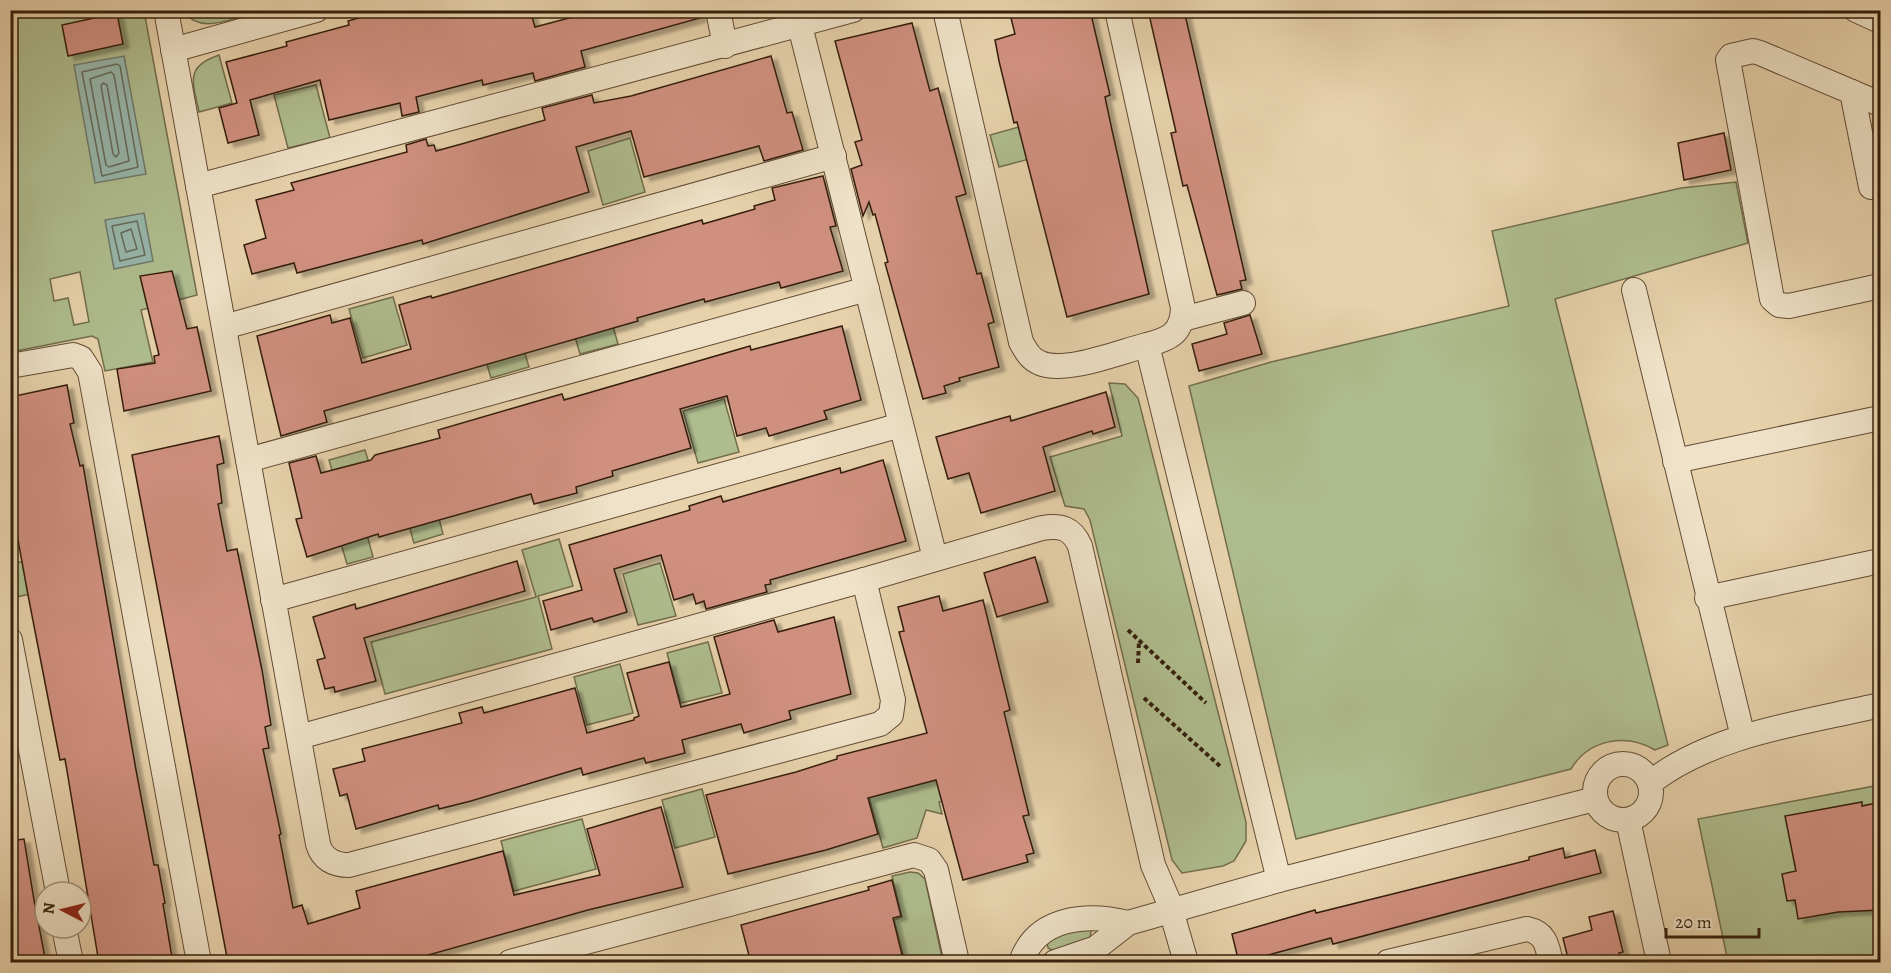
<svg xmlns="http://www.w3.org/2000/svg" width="1891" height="973" font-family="Alegreya,serif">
<defs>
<filter id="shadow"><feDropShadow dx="6" dy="4" stdDeviation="1.5" flood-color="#0004"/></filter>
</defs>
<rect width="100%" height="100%" fill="#e7d2ab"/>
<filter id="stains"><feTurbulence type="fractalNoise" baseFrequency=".00333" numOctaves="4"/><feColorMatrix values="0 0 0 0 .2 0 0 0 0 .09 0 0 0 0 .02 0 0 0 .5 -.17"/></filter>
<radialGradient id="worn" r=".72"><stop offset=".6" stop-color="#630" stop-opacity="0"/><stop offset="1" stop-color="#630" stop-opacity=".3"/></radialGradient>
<g fill="#afbd8e" stroke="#726e4d" stroke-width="1.5" fill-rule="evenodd">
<path d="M11,11h133l53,284 -56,15 12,52 -48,9 -7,-32 -6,-3 -81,16zM80,272l9,50 -15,3 -6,-27 -14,3 -4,-22z"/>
<path d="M183,11h59l2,5c-22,6 -45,16 -61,-5z"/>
<path d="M736,11h55c-18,4 -40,13 -55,0z"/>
<path d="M219,55l13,48 -33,9c-6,-30 -15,-45 20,-57z"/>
<polygon points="316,85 330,138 288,148 274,95"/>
<polygon points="1069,113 1078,146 999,167 990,135"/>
<polygon points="630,138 645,192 603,205 588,151"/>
<path d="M1736,182l12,61 -193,56 113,446 -13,5c-29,-17 -66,-11 -84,19l-275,70 -107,-453 82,-24 238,-56 -17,-75 189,-43z"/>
<polygon points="603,291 618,344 580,354 565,302"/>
<polygon points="393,297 407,345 363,358 349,309"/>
<polygon points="514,316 529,367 491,378 476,327"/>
<polygon points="1109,383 1125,384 1138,398 1246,822 1246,841 1234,861 1223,866 1182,873 1172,860 1090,520 1084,509 1065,506 1050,457 1122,436"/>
<polygon points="724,399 739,452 698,463 683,411"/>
<polygon points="365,450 371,470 357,498 373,557 347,564 330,506 341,502 329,460"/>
<polygon points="430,485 443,534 414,543 400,494"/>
<polygon points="559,539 573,586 538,596 552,649 385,694 371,642 536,597 522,550"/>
<polygon points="57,555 63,587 16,597 10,564"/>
<polygon points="660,563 676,616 638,625 623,574"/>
<polygon points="708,642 722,693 681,703 667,653"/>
<polygon points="620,664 633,713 587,725 574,677"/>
<polygon points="979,767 984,789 939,802 942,814 926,810 917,838 883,848 869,797"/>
<polygon points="1880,785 1880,962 1728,962 1698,819"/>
<polygon points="702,789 715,837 675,848 662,800"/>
<polygon points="582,819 596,869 514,891 501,841"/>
<polygon points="910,872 918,873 925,879 943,962 905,962 894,920 902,917 892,876"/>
<polygon points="1082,927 1091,930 1090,939 1056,952 1048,948 1047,941"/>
</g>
<g fill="#97b7ac" stroke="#6f7a6c" stroke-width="1.5">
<polygon points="124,56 146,174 95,183 74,65"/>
<polygon points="144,213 153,261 114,269 105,220"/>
</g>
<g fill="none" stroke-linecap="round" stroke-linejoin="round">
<g stroke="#666b5c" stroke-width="1.5">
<polygon points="117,64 120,66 138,167 102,176 82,72"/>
<polygon points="111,72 114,75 129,161 109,167 106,165 90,79"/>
<polygon points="103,83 107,85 119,153 116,157 113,154 101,86"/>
<polygon points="137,221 145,255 120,261 112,226"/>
<polygon points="131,229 137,249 126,252 121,233"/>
</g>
</g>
<g fill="#d09080" stroke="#341f0c" stroke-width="1.5" filter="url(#shadow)">
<polygon points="386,10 530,10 535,27 599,10 699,10 700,18 581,51 585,67 535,81 533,73 483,85 482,80 416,97 419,112 402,116 400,103 329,120 320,80 250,100 259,135 228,143 219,108 237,103 226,62 287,46 286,42 349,25 348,21"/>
<polygon points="1009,10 1090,10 1110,95 1105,97 1112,130 1149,294 1067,317 1017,122 1014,123 999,61 995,40 1015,34"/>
<polygon points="1148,10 1184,10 1246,280 1240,281 1242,289 1217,295 1187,185 1183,186 1171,133 1176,132"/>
<polygon points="117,13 123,44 68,56 62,25"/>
<polygon points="912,23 930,91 938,88 966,194 956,197 977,274 981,273 994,322 988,324 999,367 959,378 960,381 944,386 946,393 923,399 885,263 888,262 875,214 873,215 869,202 863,216 851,169 862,165 855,142 862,140 835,41"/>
<polygon points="771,56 787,113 792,112 803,150 764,161 759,146 644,177 631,131 576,147 589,192 423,244 422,240 297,273 294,263 252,274 244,245 266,238 256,200 294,190 291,183 407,152 406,145 426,139 428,146 434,145 436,151 465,143 545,120 542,108 592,95 594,103 631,96"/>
<polygon points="1724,133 1731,170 1684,180 1678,143"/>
<polygon points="823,176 836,226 830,227 843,271 781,288 779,282 705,302 704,299 637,318 638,321 324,411 327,422 281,436 257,336 330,315 332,323 350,318 362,363 411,349 399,305 431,296 432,298 702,220 703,224 755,209 754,206 775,200 772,188"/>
<polygon points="172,271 187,329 197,327 211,391 124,411 117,369 155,363 154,356 159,355 140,276"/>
<polygon points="1250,315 1262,354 1199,371 1192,344 1227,334 1224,323"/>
<polygon points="842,326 861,400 824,411 827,419 769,436 766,428 737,436 727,396 680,409 691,448 612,471 613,476 576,487 577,493 534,504 531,494 379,537 378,534 307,557 296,519 302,518 289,463 316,456 321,473 371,460 375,455 440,438 438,430 517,407 562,394 564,400 750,346 751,350"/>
<polygon points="67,385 74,423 70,424 80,466 83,465 136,770 154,865 158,865 165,903 163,904 173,963 99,963 65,759 60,760 28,595 10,496 10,397"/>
<polygon points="1106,392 1115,427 1093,434 1092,431 1043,447 1055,491 981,513 969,473 948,479 936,437 1010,416 1011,421"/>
<polygon points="219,436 224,463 217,465 222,503 218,504 227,551 237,549 262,670 271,725 265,727 269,748 263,749 281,834 279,835 293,908 302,905 308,924 360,908 356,891 503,851 514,895 600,875 587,829 661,807 683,887 588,910 400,963 228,963 132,455"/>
<polygon points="883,460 906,541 770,580 771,584 765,585 767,592 706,609 704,601 696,604 693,594 674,600 661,555 614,569 627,612 594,622 592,618 551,630 543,601 582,590 569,545 690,510 689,506 721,496 723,502 840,468 841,473"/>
<polygon points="1035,557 1048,602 997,617 984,573"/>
<polygon points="517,561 525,591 364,638 376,681 335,692 334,687 325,689 317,660 325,658 313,617 355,604 356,609"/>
<polygon points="939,596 943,611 983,600 1010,710 1004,712 1029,815 1023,816 1034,853 1026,855 1028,862 963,880 936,780 868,798 878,834 826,850 728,874 706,795 796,772 837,759 837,756 927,733 899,632 904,631 898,607"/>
<polygon points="834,617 851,694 789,711 791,719 744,733 741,724 682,740 685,753 646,763 644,758 583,775 581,768 471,801 439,809 438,805 356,829 347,794 340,796 333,769 365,761 362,749 462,723 459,713 482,707 484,713 575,688 587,733 634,720 634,718 639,716 627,673 669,662 681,707 730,694 714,637 774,620 778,632"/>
<polygon points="1862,802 1862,806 1881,802 1881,910 1838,912 1798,919 1795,900 1787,901 1782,874 1796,871 1785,816"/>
<polygon points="24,839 34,900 46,963 10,963 10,841"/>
<polygon points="1563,848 1565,858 1595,850 1601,873 1333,944 1331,938 1239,963 1232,934 1315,910 1316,913 1529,860 1529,857"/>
<polygon points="892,880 901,916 893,918 904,963 751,963 741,925 869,890 868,887"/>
<polygon points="1613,911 1623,952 1619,953 1622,963 1569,963 1563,938 1592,930 1589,917"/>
</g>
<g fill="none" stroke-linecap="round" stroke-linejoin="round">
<g stroke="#614c34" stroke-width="26">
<g id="street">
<path d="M166,10l152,834c4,15 16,21 31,21l531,-141 11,-9 2,-15 -29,-120"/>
<polyline points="718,10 725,46"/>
<path d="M945,10l76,332c5,9 9,17 19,21 25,11 79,-11 107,-18l132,535"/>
<path d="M1117,10l66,298c-1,26 -14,31 -36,37"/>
<polyline points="1856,10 1880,21"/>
<polyline points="800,26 935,558"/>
<polyline points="173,50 316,10"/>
<polyline points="1852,92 1871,187"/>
<polyline points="1880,104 1760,53 1753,51 1731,56 1728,60 1772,299 1779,305 1789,306 1880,286"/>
<polyline points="198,186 853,10"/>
<polyline points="1634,290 1743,737"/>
<polyline points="1183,319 1243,303"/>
<polyline points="224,327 834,156"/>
<polyline points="10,366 73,355 81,358 90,372 199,962"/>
<polyline points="248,460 867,289"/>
<polyline points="1675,461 1880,418"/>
<polyline points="1707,598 1880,561"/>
<polyline points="273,600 901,425"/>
<polyline points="10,640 58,892"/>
<path d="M299,737l565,-157 178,-52c19,-3 30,0 38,18l73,319 15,35 18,62"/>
<circle cx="1623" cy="792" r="28"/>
<path d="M1651,782c64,-49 153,-59 229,-77"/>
<polyline points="1628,820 1659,962"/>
<polyline points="64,928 71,962"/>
<polyline points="510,962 914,855 929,860 936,870 957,962"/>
<path d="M1021,962c16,-46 67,-49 107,-39"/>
<polyline points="1055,962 1096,948 1128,923 1279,880 1595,799"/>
<path d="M1388,962l139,-33c19,4 20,17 24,33"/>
</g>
</g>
<g stroke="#341f0c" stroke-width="4" stroke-dasharray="4.5 3" stroke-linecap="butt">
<polyline points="1128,630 1206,703"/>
<polyline points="1138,663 1139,641"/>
<polyline points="1144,698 1221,767"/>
</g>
<use href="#street" stroke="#efe2c8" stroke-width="24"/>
</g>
<rect width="1891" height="973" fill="none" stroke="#e7d2ab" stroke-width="36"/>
<rect x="12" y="12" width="1867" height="949" fill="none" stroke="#341f0c" stroke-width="3"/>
<rect x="18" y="18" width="1855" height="937" fill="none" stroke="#341f0c" stroke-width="1.5"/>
<g transform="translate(63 910) rotate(277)"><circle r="28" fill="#efe2c8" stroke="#a4947d" stroke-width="1.5"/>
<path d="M0-4.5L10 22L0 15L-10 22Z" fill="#8f2418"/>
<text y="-9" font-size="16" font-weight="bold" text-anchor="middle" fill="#341f0c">N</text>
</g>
<path d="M1666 928v9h93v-9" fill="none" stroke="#341f0c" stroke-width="3"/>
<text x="1675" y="928" font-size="18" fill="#341f0c" stroke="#efe2c8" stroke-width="4.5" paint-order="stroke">20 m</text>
<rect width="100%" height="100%" filter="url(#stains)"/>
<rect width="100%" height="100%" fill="url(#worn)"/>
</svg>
